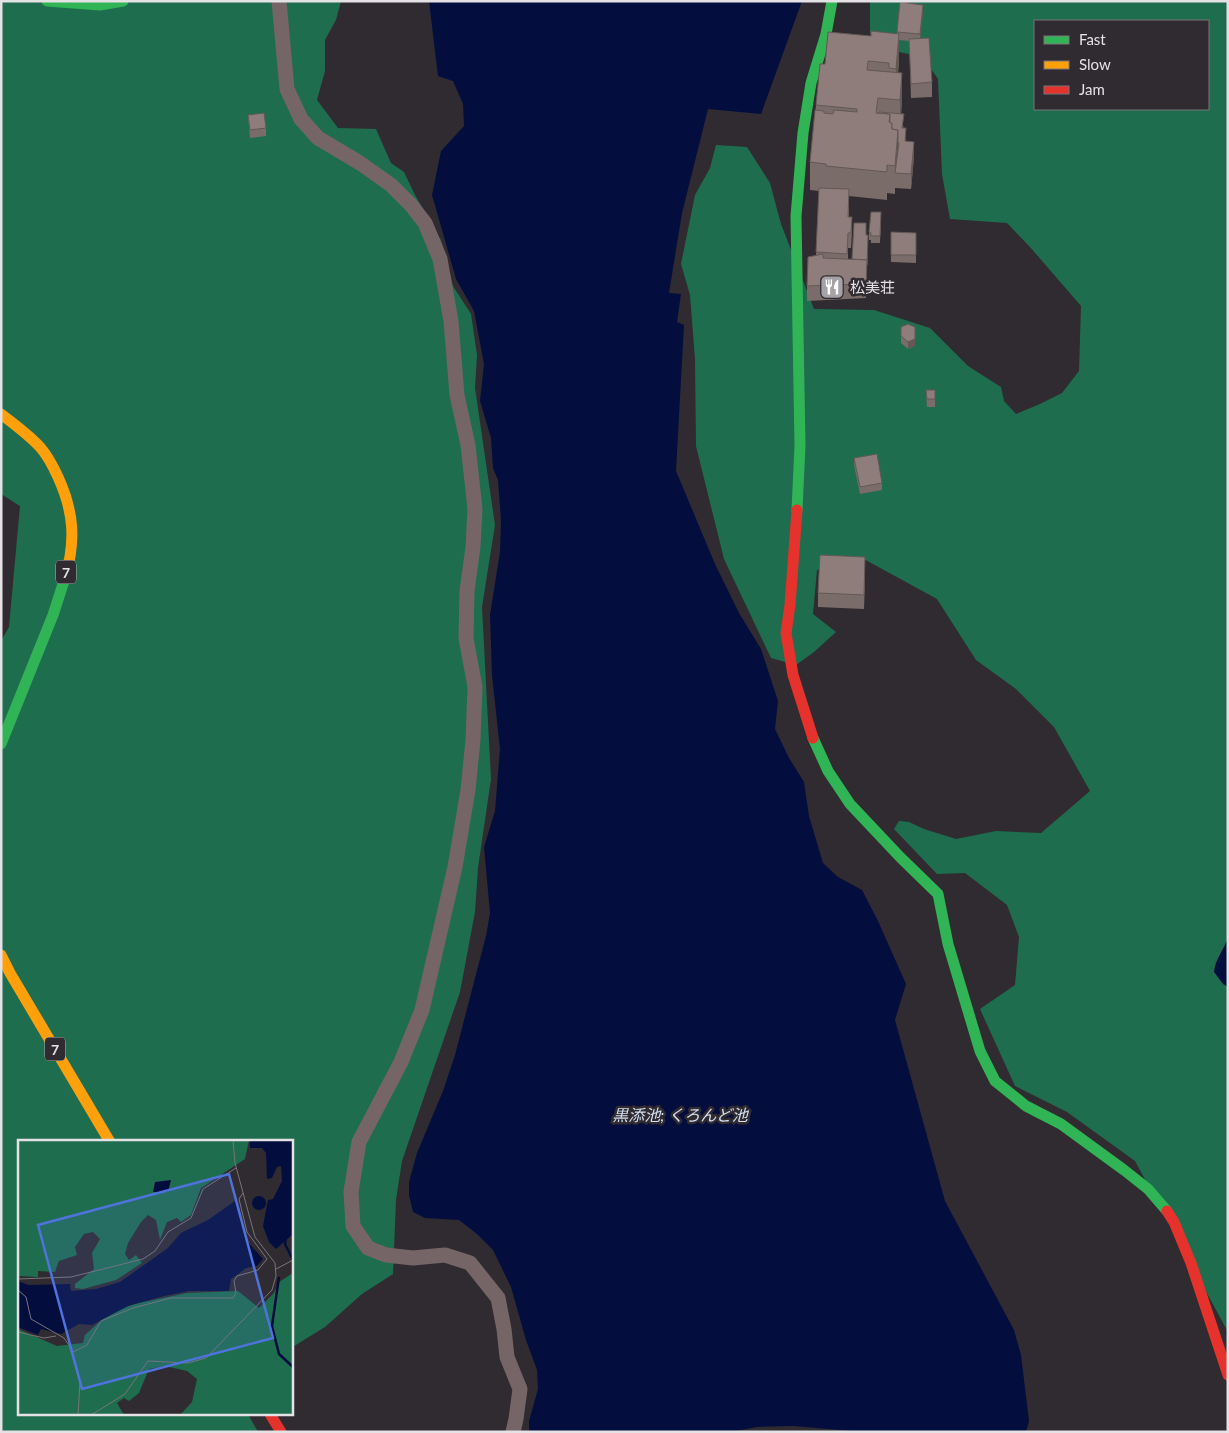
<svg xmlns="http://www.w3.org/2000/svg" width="1229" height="1433" font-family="Lato,'Noto Sans JP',sans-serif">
<rect width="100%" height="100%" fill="#2f2b30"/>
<g fill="#1f6d4f" fill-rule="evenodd">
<polygon points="1,1 341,1 336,20 325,40 325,71 317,100 338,128 376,129 391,163 404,172 415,195 441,240 453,286 471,314 477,355 475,388 495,525 482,607 491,779 478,868 475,912 460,992 402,1161 396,1200 393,1274 362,1294 325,1327 291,1348 291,1142 19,1142 19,1414 248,1414 258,1432 1,1432 1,641 9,627 20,506 1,494"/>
<path d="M870,1h358v1331l-93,-171 -68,-49 -52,-26 -35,-77 35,-24 4,-48 -12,-32 -42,-32 -28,1 -43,-45 5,-8 10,1 15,7 32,10 40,-8 45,2 49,-42 -36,-64 -38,-38 -40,-29 -39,-61 -75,-41 -45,12 -4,44 23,18 -22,20 -18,13 -25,-7 -47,-99 -28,-113 -1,-87 -5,-64 -9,-31 14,-69 15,-27 6,-23 31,2 23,36 11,41 33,85 60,1 56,18 38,38 33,21 3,14 12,13 24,-10 22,-11 17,-22 2,-65 -51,-59 -23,-24 -57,-4 -8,-45 -4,-95 -15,-22 -24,-5 -29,-19zM1035,21h173v88h-173z"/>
</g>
<g fill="#040e3e">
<polygon points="429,1 802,1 761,114 708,109 682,213 669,293 681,294 677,322 684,325 676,471 715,564 739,613 761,649 778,701 775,729 789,758 804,782 809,816 823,863 838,877 862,890 878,921 906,984 895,1020 945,1201 1014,1330 1021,1355 1029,1421 1026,1432 864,1432 793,1426 757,1427 731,1432 529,1432 529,1421 538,1389 537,1370 526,1340 511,1287 493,1250 477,1234 459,1220 425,1218 413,1212 409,1195 409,1182 417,1153 443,1091 455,1055 486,936 490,913 484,847 495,811 500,749 492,675 490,615 500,552 501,520 498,480 493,468 491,438 480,401 484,364 474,311 456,279 432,195 441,151 464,126 463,104 453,81 438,76"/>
<path d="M1228,937v50l-5,-3 -9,-12c1,-13 10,-22 14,-35z"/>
</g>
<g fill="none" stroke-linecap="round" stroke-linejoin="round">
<polyline stroke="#756567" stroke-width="15" points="279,1 287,89 301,119 318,138 360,163 391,185 411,205 425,223 440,259 451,321 457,395 468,445 475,509 473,547 467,591 466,638 475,687 473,740 468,790 455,867 422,1010 401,1062 359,1142 351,1192 353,1226 368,1248 386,1255 413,1258 445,1255 470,1263 498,1298 504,1329 507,1357 520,1389 516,1419 513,1432"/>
<g stroke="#30b455" stroke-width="11">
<polyline points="47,1 100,5 123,1"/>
<polyline points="797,510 800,446 796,216 803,133 811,83 826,34 832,1"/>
<polyline points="813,738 828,771 850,804 900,857 938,894 948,944 980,1051 995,1081 1026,1106 1061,1124 1124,1170 1148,1189 1167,1211"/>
<polyline points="1,744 53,615 65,578"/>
</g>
<g stroke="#ff9f0a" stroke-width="11">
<path d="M1,414c13,10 27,20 39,33 7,8 13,19 18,30 16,35 18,64 7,101"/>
<polyline points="1,955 10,973 110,1142"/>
</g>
<g stroke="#e5322d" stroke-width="11">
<polyline points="797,510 790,605 786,633 793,675 813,738"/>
<polyline points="1167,1211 1174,1222 1191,1263 1228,1375"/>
<polyline points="270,1414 281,1432"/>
</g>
</g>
<g fill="#7a6c69">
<polygon points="900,2 923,12 920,38 932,82 932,97 911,98 909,41 899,40 899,62 898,73 902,101 901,114 906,141 914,157 911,189 895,188 895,185 895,194 887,193 887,200 849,196 849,217 852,231 851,248 848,248 848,259 852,259 866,235 868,235 866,298 807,301 807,286 816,255 819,191 810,190 810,162 816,105 825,64 871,36 897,33"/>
<polygon points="248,115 266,128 266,136 250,138"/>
<polygon points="881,220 880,243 871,243 871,240 869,240 869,232"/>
<polygon points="891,232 916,233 916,263 891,262"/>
<polygon points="901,327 915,346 908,349 901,343"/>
<polygon points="926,390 935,390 935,407 927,407"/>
<polygon points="854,458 882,483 882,490 860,494 854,465"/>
<polygon points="865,571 864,609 818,607 818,593"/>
</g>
<g fill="#635855">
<polygon points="923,5 923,12 920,42 920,34"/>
<polygon points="899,34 899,62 896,97 896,69"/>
<polygon points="902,73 902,101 900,128 900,100"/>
<polygon points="898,130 898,158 895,173 895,194 895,166"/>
<polygon points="914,142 914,157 911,189 911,174"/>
<polygon points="915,327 915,346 908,349 908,342"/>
<polygon points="865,557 865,571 864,609 864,595"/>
</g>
<g fill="#8e7d7a" stroke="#635855">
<polygon points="900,2 923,5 920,34 897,32"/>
<polygon points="871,31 899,34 896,69 889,68 889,63 868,61 867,70 902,73 900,100 878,98 876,113 890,114 889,122 892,123 892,129 898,130 895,166 887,165 887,172 826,166 826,164 810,162 815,110 824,111 824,113 833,114 834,110 857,112 857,109 816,105 820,64 825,64 828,32 871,36"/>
<polygon points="929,38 932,82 911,84 909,39"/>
<polygon points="879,112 904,114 902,128 906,128 905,141 914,142 911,174 895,173 899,143 898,143 898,130 892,129 892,123 890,123 890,114 878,113"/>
<polygon points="264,113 266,128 250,130 248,115"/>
<polygon points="819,188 849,189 848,217 852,217 851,233 848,233 847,254 816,252"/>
<polygon points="871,212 881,212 880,236 871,236 871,233 869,232"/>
<polygon points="854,223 866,223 866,235 868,235 867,265 867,260 852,259"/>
<polygon points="891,232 916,233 916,255 891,255"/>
<polygon points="823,254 823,258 867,260 866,284 807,286 808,257"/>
<polygon points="908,324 915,327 915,339 908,342 901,336 901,327"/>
<polygon points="926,390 935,390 935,399 927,399"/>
<polygon points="877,454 882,483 860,487 854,458"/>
<polygon points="820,555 865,557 864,595 818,593"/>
</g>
<defs>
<g id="restaurant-square" transform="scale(1.25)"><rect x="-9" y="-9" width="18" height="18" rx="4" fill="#a5a2a6" stroke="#302a31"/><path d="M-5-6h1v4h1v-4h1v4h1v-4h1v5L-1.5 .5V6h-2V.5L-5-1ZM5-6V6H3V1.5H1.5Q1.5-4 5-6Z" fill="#fff"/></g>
</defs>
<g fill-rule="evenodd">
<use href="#restaurant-square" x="832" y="287"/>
</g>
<g text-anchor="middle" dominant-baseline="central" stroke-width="5" stroke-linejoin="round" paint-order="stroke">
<g fill="#302a31" stroke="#afabb0" stroke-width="1">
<rect x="56" y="560.5" width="20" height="23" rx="4"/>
<rect x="45" y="1037.5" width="20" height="23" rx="4"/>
</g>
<g font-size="14" font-weight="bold" fill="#e5e2e6">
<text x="66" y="572">7</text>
<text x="55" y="1049">7</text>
</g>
<g font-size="15" fill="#e5e2e6" stroke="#302a31" text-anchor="start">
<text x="850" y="287">松美荘</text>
</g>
<g font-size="16" font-style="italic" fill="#d4dff0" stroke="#302a31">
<text x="680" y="1114">黒添池; くろんど池</text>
</g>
</g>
<g transform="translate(18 1140)">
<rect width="275" height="275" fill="#2f2b30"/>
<path d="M0,0h231l-4,19 -44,29 -10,27 -10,7 -4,-4 -10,4 -7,18 -4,-20 -8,-5 -7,7 -13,21 -3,11 4,6 7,-5 6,8 -26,17 -33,9 -8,-1v-4l19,-15 -2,-16 8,-14 -7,-7 -9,2 -9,13 2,8 -18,6 -4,11 -17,-1v6l-20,-1zM275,133v142h-113l12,-13 5,-23 -10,-8 -22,-5 -16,3 -10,24 -10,8 -5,-3 -7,5 7,12h-106v-86l39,17 26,-3 2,-8 22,-20 27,-11 53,-11 51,-2 21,17 15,-15 5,-11z" fill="#1f6d4f"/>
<path d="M232,0h43v94l-17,15 -7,-7 -6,-16 5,-26 5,-1 9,-18 -1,-15 -4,1 -5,11 -5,1 -1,-26 -4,-5h-12zM153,40l-3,12h-15l2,-10zM234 63a7 7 0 1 1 14 0a7 7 0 1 1-14 0ZM217,61l12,40 16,18 -6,7 -11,2 -15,11 -2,12h-40l-25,5 -36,10 -36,19 -13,-1 -18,10 -20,-5 -3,6 -20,-8v-46l10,4 42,-1 1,7 25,-2 24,-7 48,-34 13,-15 27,-13z" fill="#040e3e"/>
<path fill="none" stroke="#040e3e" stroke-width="2.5" d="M268,96l-1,8 8,16M261,137l-7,49 7,28 14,13"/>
<path fill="none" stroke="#787479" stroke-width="1" d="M258,129l17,-9M0,139l53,-2 72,-18 12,-8 13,-19 23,-14 12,-29 33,-21M0,150l8,7 5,22 33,19 5,7 11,37 -2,33M0,192l26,6 12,-2M53,213l16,-8 14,-24 32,-13 38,-10h62l3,-5 -2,-12 3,-5 21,-6 9,-11 -20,-27 -8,-33 4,-6M73,275l34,-21 23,-33 40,2 18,-5 66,-68 4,-14 -1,-13 -20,-26 -20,-74 -2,-23"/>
<path fill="#4f73dc" fill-opacity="0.15" stroke="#4f73dc" stroke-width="2.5" d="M211,34l44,164 -191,51 -44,-164z"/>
<rect width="275" height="275" fill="none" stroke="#e5e2e6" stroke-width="2.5"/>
</g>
<rect width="1229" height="1433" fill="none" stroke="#e5e2e6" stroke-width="5"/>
<rect x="1034" y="20" width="175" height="90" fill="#302a31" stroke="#787479"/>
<rect x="1044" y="36" width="25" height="8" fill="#30b455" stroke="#787479"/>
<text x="1079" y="45" font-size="15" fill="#e5e2e6">Fast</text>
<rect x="1044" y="61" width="25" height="8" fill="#ff9f0a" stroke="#787479"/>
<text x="1079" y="70" font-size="15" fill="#e5e2e6">Slow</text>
<rect x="1044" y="86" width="25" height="8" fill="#e5322d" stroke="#787479"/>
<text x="1079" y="95" font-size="15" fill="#e5e2e6">Jam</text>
</svg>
